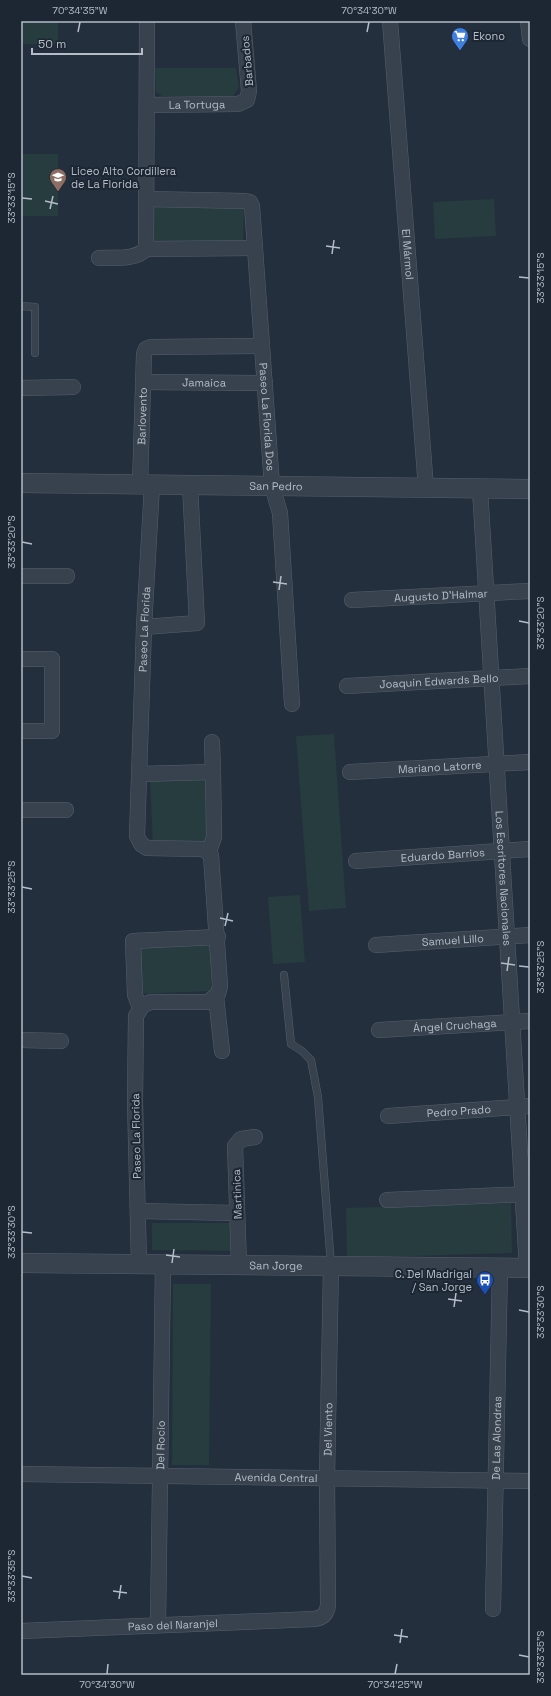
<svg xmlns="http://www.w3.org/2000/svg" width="551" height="1696" font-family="'Space Grotesk',sans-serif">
<rect width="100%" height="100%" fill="#242f3e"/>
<g fill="#263c3f">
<rect x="21" y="21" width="37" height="23"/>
<polygon points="155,68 236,68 239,87 233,97 162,96 156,92"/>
<rect x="21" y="154" width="37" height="62"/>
<polygon points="494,199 496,236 435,239 433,202"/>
<polygon points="153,205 244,206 243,243 153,242"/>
<polygon points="334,734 346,908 309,911 296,736"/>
<polygon points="205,776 208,844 153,846 150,778"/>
<polygon points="300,895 305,962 273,964 268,897"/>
<polygon points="209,934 211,991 139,994 137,937"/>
<polygon points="511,1203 512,1253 347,1258 346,1208"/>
<polygon points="152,1223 233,1223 233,1251 152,1250"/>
<polygon points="173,1284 211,1284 209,1465 172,1465"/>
</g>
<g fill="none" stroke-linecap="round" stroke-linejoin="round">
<g stroke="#565f6c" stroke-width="8">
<g id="service">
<polyline points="21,306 35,307 35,353"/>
<polyline points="284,975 291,1044 302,1051 311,1060 318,1097 331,1265"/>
</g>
</g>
<g stroke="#565f6c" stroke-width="16">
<g id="minor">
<path id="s1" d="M390,21l36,467"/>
<polyline points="528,21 530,39"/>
<path id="s2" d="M147,105l91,-1 9,-4 2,-9 -6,-70"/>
<path id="s3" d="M146,199l99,2 5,1 2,4 20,280 8,27 12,191"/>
<polyline points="146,249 147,21"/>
<path d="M99,258c15,-1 35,3 47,-9l109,-1"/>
<path id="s4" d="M143,382l122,1"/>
<polyline points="21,388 73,387"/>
<path id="s5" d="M140,484l4,-130 2,-5 5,-2 111,-1"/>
<path id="s6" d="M480,489l47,779"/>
<polyline points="21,576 67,576"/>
<path id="s7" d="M352,600l178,-9"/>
<polyline points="144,627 197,623 190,485"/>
<polyline points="21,659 52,659 52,731 21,731"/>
<path id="s8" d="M347,686l183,-10"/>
<polyline points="212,742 213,772"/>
<path id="s9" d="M350,772l180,-10"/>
<polyline points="139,774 213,772 214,837 209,852"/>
<polyline points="21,810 66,810"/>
<path id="s10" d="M356,861l174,-12"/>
<path id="s11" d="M376,945l154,-10"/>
<polyline points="216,997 222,1051"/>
<polyline points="140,1008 135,995 133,941 218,937"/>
<path id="s12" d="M379,1030l151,-9"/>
<polyline points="21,1040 61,1041"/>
<path id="s13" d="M388,1116l142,-10"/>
<polyline points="387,1200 530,1194"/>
<polyline points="138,1211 237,1213"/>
<path id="s14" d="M139,1264l-4,-163 1,-85 7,-11 8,-3h57l10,-8 2,-8 -9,-131 -6,-5 -4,-1 -54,-1 -6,-4 -4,-8 7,-209 8,-142"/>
<polyline points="239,1265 235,1146 241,1139 255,1137"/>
<path id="s15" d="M21,1474l509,7"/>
<path id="s16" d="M493,1609l7,-341"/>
<path id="s17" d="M158,1625l5,-361"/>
<path id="s18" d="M21,1631l293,-12c9,-1 13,-5 14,-14l-1,-127 4,-212"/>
</g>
</g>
<g stroke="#565f6c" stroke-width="20">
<g id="tertiary">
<path id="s19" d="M21,483l509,6"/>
<path id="s20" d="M21,1263l509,5"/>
</g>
</g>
<use href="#service" stroke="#38414e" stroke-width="7"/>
<use href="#minor" stroke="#38414e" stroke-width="15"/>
<use href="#tertiary" stroke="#38414e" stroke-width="19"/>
</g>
<path fill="none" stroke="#b4bcc9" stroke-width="1.5" d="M78,32l2,-10M367,32l2,-10M22,198l10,1M45,201l13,3M50,209l3,-13M326,246l14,2M332,254l2,-14M519,277l10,1M22,542l10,2M273,582l14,2M279,590l2,-14M519,621l10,2M22,887l10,2M220,918l13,3M225,926l3,-13M501,963l14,2M519,966l10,1M507,971l2,-14M22,1232l10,1M166,1255l14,2M172,1263l2,-14M448,1299l14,2M454,1307l2,-14M519,1310l10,2M22,1576l10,2M113,1591l14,2M119,1599l2,-14M394,1635l14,2M400,1643l2,-14M519,1655l10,2M107,1674l1,-10M395,1674l2,-10"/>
<defs>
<g id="supermarket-pin" transform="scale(0.9)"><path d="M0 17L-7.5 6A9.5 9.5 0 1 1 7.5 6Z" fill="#3f7fe0" stroke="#1d2633"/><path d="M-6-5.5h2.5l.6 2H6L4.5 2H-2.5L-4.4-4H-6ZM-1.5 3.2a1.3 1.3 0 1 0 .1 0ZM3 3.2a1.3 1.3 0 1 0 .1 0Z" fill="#fff"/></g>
<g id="school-pin" transform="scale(0.9)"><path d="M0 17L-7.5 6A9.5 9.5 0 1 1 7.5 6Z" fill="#8d6e63" stroke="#1d2633"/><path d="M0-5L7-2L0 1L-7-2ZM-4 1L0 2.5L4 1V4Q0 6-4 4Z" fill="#fff"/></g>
<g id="bus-pin" transform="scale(0.9)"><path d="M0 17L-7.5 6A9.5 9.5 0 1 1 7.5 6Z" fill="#1a4fb4" stroke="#1d2633"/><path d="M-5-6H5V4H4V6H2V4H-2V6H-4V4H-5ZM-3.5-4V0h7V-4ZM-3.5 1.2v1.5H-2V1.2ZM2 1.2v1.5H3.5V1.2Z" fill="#fff"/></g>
</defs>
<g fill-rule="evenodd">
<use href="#supermarket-pin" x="460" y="36"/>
<use href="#school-pin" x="58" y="177"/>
<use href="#bus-pin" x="485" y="1280"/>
</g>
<g text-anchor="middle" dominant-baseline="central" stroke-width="4" stroke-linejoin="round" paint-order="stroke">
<g font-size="11" fill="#b4bcc9" stroke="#1d2633" text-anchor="start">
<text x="473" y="36">Ekono</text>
<text x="71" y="171">Liceo Alto Cordillera<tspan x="71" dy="13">de La Florida</tspan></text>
<text x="472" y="1274" text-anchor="end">C. Del Madrigal<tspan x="472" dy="13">/ San Jorge</tspan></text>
</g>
<g font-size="11" fill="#b4bcc9" stroke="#1d2633">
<text transform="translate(247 61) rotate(-95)">Barbados</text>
<text stroke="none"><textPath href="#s2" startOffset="50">La Tortuga</textPath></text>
<text stroke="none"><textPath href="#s1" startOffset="234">El Mármol</textPath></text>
<text stroke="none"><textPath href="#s4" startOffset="61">Jamaica</textPath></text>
<text stroke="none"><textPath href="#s5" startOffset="68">Barlovento</textPath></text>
<text stroke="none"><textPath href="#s3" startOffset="320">Paseo La Florida Dos</textPath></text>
<text stroke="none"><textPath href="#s19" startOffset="255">San Pedro</textPath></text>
<text stroke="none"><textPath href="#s7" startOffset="89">Augusto D'Halmar</textPath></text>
<text stroke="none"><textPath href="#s14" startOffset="768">Paseo La Florida</textPath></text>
<text stroke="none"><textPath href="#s8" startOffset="92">Joaquín Edwards Bello</textPath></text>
<text stroke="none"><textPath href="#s9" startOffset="90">Mariano Latorre</textPath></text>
<text stroke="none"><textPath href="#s10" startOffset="87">Eduardo Barrios</textPath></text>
<text stroke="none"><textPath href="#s6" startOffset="390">Los Escritores Nacionales</textPath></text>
<text stroke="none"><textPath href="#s11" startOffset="77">Samuel Lillo</textPath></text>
<text stroke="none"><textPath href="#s12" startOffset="76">Ángel Cruchaga</textPath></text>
<text stroke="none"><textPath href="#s13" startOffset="71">Pedro Prado</textPath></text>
<text transform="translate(136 1136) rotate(-91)">Paseo La Florida</text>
<text transform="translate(237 1194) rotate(-92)">Martinica</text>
<text stroke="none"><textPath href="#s20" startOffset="255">San Jorge</textPath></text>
<text stroke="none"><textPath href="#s18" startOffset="491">Del Viento</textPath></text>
<text stroke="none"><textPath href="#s16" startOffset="171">De Las Alondras</textPath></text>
<text stroke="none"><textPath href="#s17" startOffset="180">Del Rocío</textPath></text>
<text stroke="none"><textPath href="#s15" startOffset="255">Avenida Central</textPath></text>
<text stroke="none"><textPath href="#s18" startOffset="152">Paso del Naranjel</textPath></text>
</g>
</g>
<rect width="551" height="1696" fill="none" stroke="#1d2633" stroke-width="44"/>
<path d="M32 48v6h110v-6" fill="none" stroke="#b4bcc9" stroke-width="2"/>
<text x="38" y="48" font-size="12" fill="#b4bcc9" stroke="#1d2633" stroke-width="3" paint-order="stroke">50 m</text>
<rect x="22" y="22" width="507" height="1652" fill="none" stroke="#b4bcc9" stroke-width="1.5"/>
<g font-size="10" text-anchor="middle" fill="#b4bcc9">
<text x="80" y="14">70°34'35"W</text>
<text x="369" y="14">70°34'30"W</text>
<text transform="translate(11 198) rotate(-90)" y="4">33°33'15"S</text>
<text transform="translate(540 278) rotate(-90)" y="4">33°33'15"S</text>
<text transform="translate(11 542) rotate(-90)" y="4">33°33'20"S</text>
<text transform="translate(540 623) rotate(-90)" y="4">33°33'20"S</text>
<text transform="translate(11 887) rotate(-90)" y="4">33°33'25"S</text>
<text transform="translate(540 967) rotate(-90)" y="4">33°33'25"S</text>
<text transform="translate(11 1232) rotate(-90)" y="4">33°33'30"S</text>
<text transform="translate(540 1312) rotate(-90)" y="4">33°33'30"S</text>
<text transform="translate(11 1576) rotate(-90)" y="4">33°33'35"S</text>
<text transform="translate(540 1657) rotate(-90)" y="4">33°33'35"S</text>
<text x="107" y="1688">70°34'30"W</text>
<text x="395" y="1688">70°34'25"W</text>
</g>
</svg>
